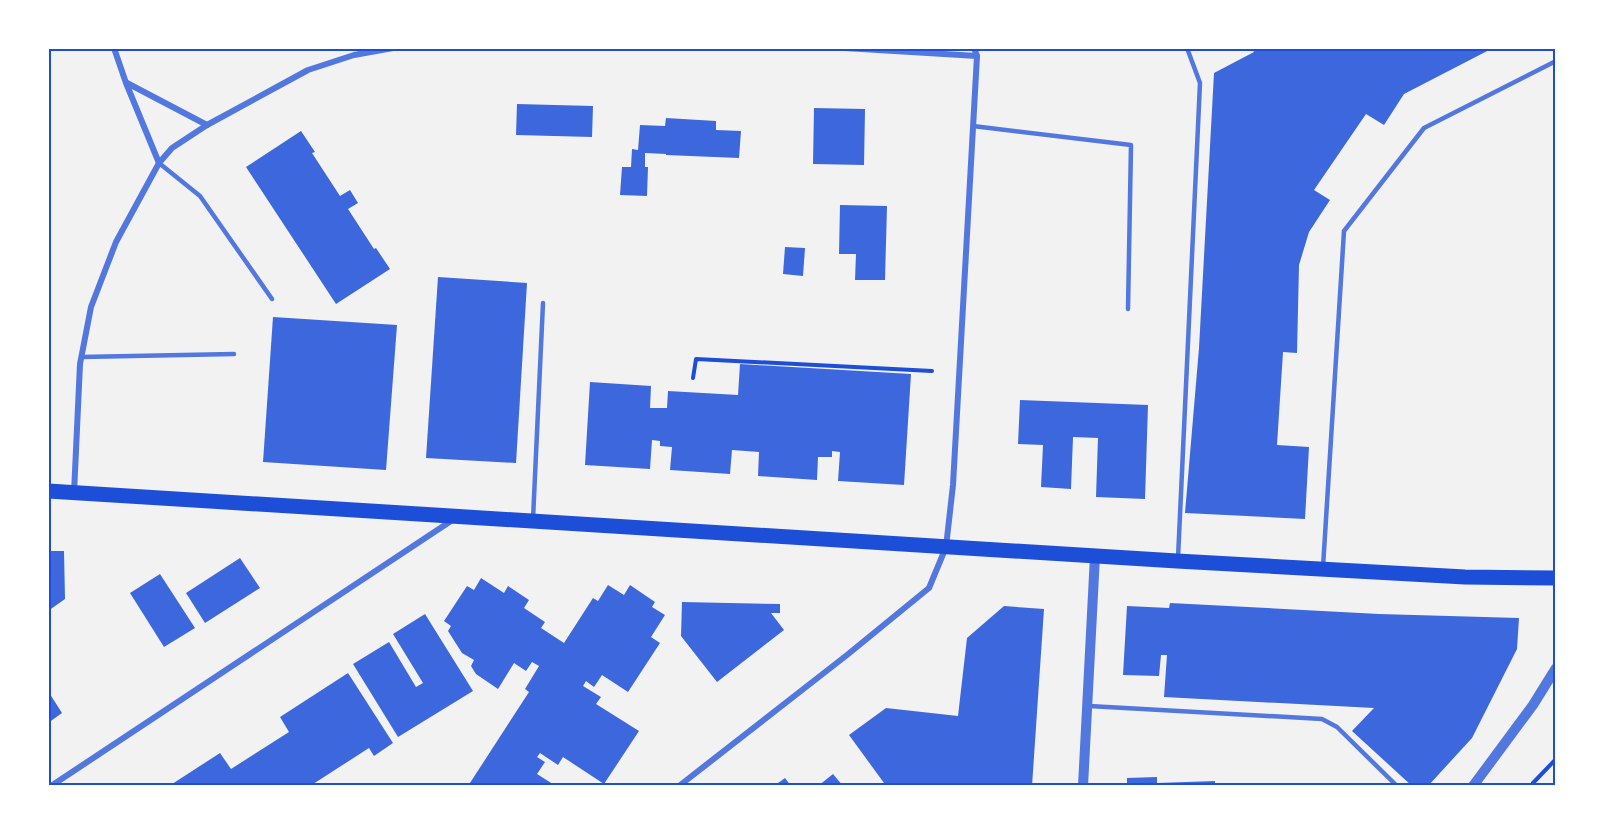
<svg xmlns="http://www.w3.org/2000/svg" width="1604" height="834" font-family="'Asap Condensed',sans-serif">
<rect width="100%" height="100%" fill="#f2f2f2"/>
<g fill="#3d67dc">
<polygon points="1252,48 1493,48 1404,94 1384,125 1366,114 1314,190 1330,200 1309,232 1299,265 1297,353 1283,352 1277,445 1309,447 1305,519 1185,513 1199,348 1214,73 1254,52"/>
<polygon points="517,104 593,106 592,137 516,135"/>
<polygon points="814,108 865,109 864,165 813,164"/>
<polygon points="666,118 716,121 716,130 741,131 739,158 666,155 666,154 645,153 645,167 648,167 647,196 620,195 622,167 631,167 632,149 638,150 640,125 665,126"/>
<polygon points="301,131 315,152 312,153 340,196 350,190 358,203 348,209 374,249 376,248 390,269 336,304 246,167"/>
<polygon points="840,205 887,206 885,280 855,280 856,254 839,254"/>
<polygon points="785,247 805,248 803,276 783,274"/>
<polygon points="438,277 527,283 516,463 426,458"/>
<polygon points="273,317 397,325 386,470 263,462"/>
<polygon points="740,364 911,374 904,485 838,481 840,452 832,451 832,457 818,457 817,480 758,476 759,452 732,450 730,474 670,470 672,447 660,446 660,441 652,440 650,469 585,465 590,382 651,386 650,408 667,408 668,391 738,395"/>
<polygon points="1020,400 1148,405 1145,499 1096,497 1098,438 1073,437 1071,489 1041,487 1043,445 1018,444"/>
<polygon points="48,551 64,551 65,599 48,611"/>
<polygon points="240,558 260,588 205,623 186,593"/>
<polygon points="160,574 195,628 164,647 130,593"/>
<polygon points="481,578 504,593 508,586 529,600 524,608 545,622 541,628 564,643 593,598 598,601 608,585 624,595 630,585 655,602 652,607 665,615 651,637 660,643 628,692 602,675 594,687 586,681 583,686 601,697 596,704 639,731 604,784 563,757 558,765 540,753 537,757 545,762 537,774 556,786 468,786 529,692 525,689 539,666 532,662 526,671 514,663 498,689 476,674 471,666 474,660 462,653 448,631 451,626 444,621 467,586 474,590"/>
<polygon points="682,602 780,604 780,613 771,613 784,630 717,682 681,636"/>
<polygon points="1170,603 1379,614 1519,618 1517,649 1472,738 1428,786 1412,786 1352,731 1374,708 1164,697 1167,655 1161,655 1159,676 1123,675 1127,606 1169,608"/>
<polygon points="1004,606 1044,609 1032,786 950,786 884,783 849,735 886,708 958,716 967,638"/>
<polygon points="425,614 473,691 398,737 353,664 389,642 416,687 423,683 393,634"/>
<polygon points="348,673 393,743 374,756 369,748 310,786 169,786 220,753 231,769 289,732 280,717"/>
<polygon points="48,691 62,713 48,723"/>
<polygon points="833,774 843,786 818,786"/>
<polygon points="1157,777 1157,783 1215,781 1215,786 1127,786 1127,778"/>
<polygon points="785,778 791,786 774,786"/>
</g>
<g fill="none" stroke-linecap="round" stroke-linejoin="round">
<g stroke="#1d4ed8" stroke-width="4">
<polyline points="693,378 696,359 932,371"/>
<polyline points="1536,786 1533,783 1556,759"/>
</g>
<g stroke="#5277de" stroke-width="4.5">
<polyline points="973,126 1131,145 1128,309"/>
<polyline points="159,163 200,196 272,299"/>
<polyline points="81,357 234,354"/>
<polyline points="533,519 543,303"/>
<polyline points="1178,558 1200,83 1187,48"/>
<polyline points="1323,567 1344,231 1424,128 1556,61"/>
<polyline points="1089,706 1322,719 1337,727 1397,786"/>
</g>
<g stroke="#5277de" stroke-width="6">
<polyline points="114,48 126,83 159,163"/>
<polyline points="845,48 977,56"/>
<polyline points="127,83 207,125"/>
<polyline points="74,493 80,364 91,307 116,242 159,163 172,148 207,125 308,70 354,55 393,48"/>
<polyline points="51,786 454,519"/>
<polyline points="679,786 847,655 929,588 946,547 953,485 977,56 974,48"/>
</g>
<g stroke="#5277de" stroke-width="10">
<polyline points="1083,786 1095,556"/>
<polyline points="1473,786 1533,705 1556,668"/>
</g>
<polyline stroke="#1d4ed8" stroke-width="15" points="48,491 1177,561 1465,577 1556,578"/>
</g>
<rect width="1604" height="834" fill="none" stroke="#ffffff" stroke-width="99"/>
<rect x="50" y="50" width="1504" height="734" fill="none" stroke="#1d4ed8" stroke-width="2"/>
</svg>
